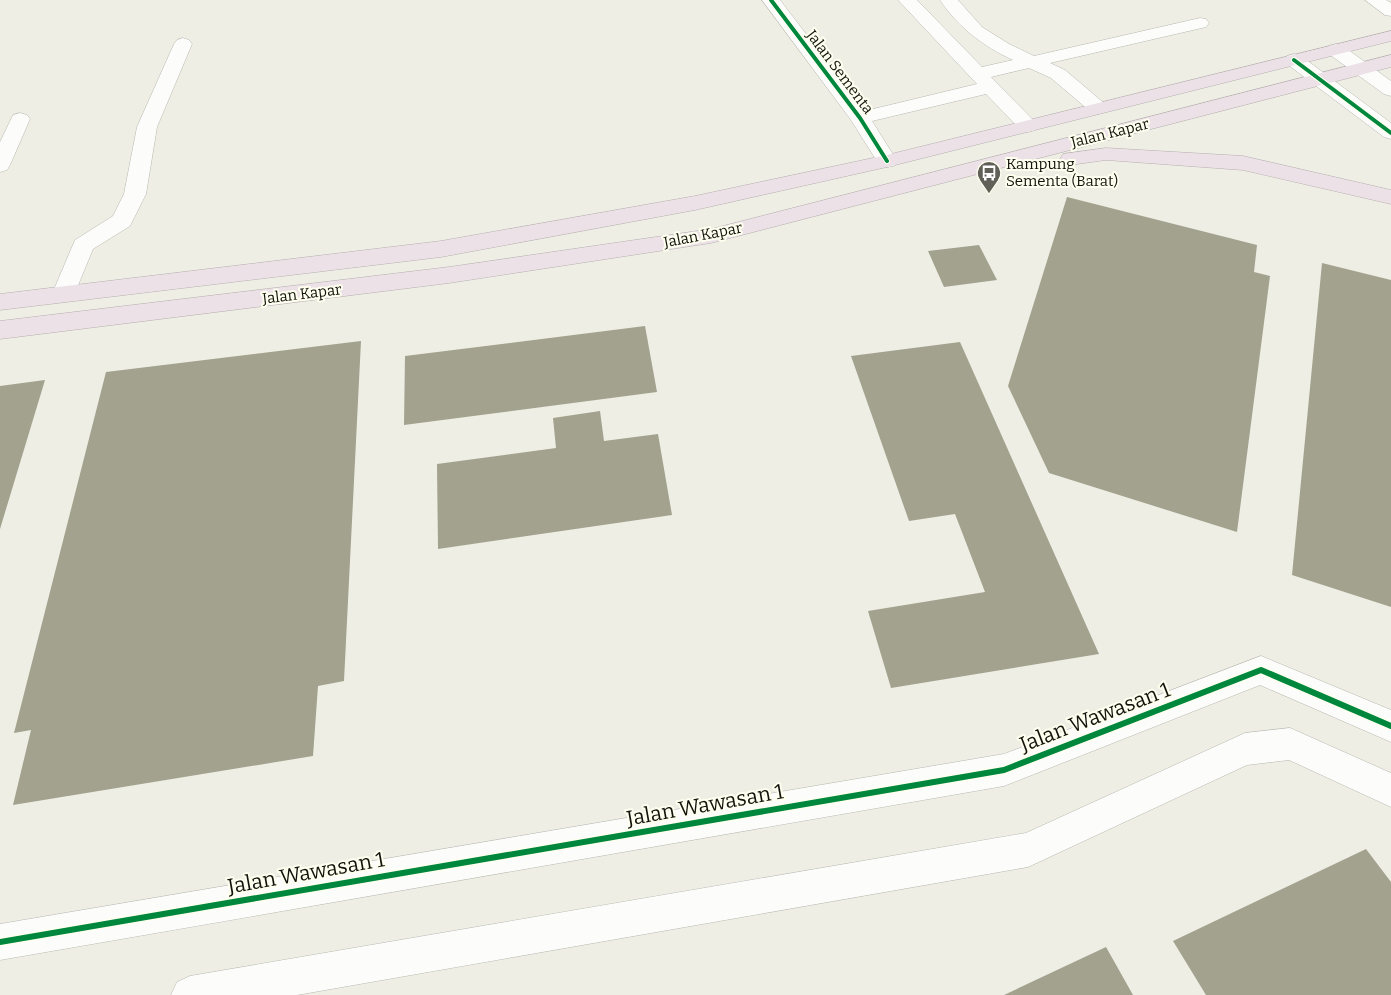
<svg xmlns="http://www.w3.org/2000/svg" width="1391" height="995" font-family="Bitter,serif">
<rect width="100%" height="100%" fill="#eeeee4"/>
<g fill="#a3a28f">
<polygon points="1067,197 1257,245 1254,272 1270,276 1237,532 1049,473 1008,386"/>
<polygon points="979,245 997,280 944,287 928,251"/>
<polygon points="1322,263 1391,280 1391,607 1292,575"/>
<polygon points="645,326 657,392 404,425 405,356"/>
<polygon points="361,341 344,681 318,686 313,756 13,805 31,730 14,733 106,372"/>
<polygon points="960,342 1099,654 891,688 868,611 985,592 955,514 909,521 851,356"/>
<polygon points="45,380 0,529 0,386"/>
<polygon points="600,411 604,441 658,434 672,515 438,549 437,464 556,448 553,418"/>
<polygon points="1366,849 1391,882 1391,995 1206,995 1173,941"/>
<polygon points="1106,947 1133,995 1004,995"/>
</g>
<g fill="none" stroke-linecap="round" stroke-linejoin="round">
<g stroke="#b8b8b1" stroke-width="1">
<g id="minor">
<path d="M762,0h18l85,111 112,-27 -79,-84h19l65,67 31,-7c-30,-14 -54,-32 -73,-60h18l24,27 27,17 25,12 166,-38 6,1 3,4 -3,4 -156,36 15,7 40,34 3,4 -3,4 -7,2 -7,-2 -40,-34 -22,-10 -38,9 44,45 3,4 -3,4 -7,2 -7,-2 -35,-36 -114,27 25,40 -3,5 -7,1 -7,-1 -29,-46z"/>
<polygon points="1365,0 1386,0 1391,3 1391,16 1385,15"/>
<polygon points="183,38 189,40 192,44 157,127 146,194 130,226 93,249 72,300 64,302 56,300 52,294 75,240 113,216 124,194 137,127 174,44 177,40"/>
<polygon points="1336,44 1343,46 1391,81 1391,96 1384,94 1329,54 1327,50 1329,46"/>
<polygon points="1294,54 1301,56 1391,123 1391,139 1384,137 1287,64 1285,60 1287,56"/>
<polygon points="20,113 27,115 30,119 10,165 7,170 0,172 0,142 13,115"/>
<polygon points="1261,656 1391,710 1391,742 1260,685 1004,786 0,960 0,924 1004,754"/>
<polygon points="1290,728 1391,773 1391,807 1289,760 1247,765 1028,867 297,995 171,995 177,982 190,976 1026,833 1245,733"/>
</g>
</g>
<g stroke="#b7aeb0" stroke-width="1">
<g id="highway">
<polygon points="1391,31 1391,41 887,167 695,210 441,257 0,310 0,294 441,241 695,196 887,155"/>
<polygon points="1391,55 1391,67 711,243 449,283 0,339 0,321 449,267 711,229"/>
<polygon points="1106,148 1243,156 1391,190 1391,204 1243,170 1106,160 1070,165 1063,164 1060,159 1063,154"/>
</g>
</g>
<use href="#minor" fill="#fcfcfb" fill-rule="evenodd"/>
<use href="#highway" fill="#ebe1e7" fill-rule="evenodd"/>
<g stroke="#ffffef" stroke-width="6">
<g id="cycleway-far1">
<polyline points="771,0 860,118 887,161"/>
<polyline points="1294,60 1391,133"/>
</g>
</g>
<g stroke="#ffffef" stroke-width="9">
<polyline id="cycleway" points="0,942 1004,770 1261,670 1391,726"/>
</g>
<use href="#cycleway-far1" stroke="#00873e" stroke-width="4"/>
<use href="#cycleway" stroke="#00873e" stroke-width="6"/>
</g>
<defs>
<g id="bus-pin" transform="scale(1.25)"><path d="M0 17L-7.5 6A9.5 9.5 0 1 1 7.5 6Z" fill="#606058" stroke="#ffffef"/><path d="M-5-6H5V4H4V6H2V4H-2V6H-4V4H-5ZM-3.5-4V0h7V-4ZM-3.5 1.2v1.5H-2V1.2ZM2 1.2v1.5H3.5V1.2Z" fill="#fff"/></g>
</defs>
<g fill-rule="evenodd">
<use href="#bus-pin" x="989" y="173"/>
</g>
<g text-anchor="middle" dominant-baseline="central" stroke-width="4" stroke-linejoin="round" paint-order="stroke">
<g font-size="15" fill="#13130d" stroke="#ffffef">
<text transform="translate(840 72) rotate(53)">Jalan Sementa</text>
<text transform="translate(1110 133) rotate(-14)">Jalan Kapar</text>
<text transform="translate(703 235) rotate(-11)">Jalan Kapar</text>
<text transform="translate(302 294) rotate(-7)">Jalan Kapar</text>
</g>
<g font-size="15" fill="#13130d" stroke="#ffffef" text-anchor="start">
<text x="1006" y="164">Kampung<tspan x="1006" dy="17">Sementa (Barat)</tspan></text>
</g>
<g font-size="21" fill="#13130d" stroke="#ffffef">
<text transform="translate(1095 717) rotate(-21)">Jalan Wawasan 1</text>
<text transform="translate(705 805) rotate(-10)">Jalan Wawasan 1</text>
<text transform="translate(306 873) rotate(-10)">Jalan Wawasan 1</text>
</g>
</g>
</svg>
